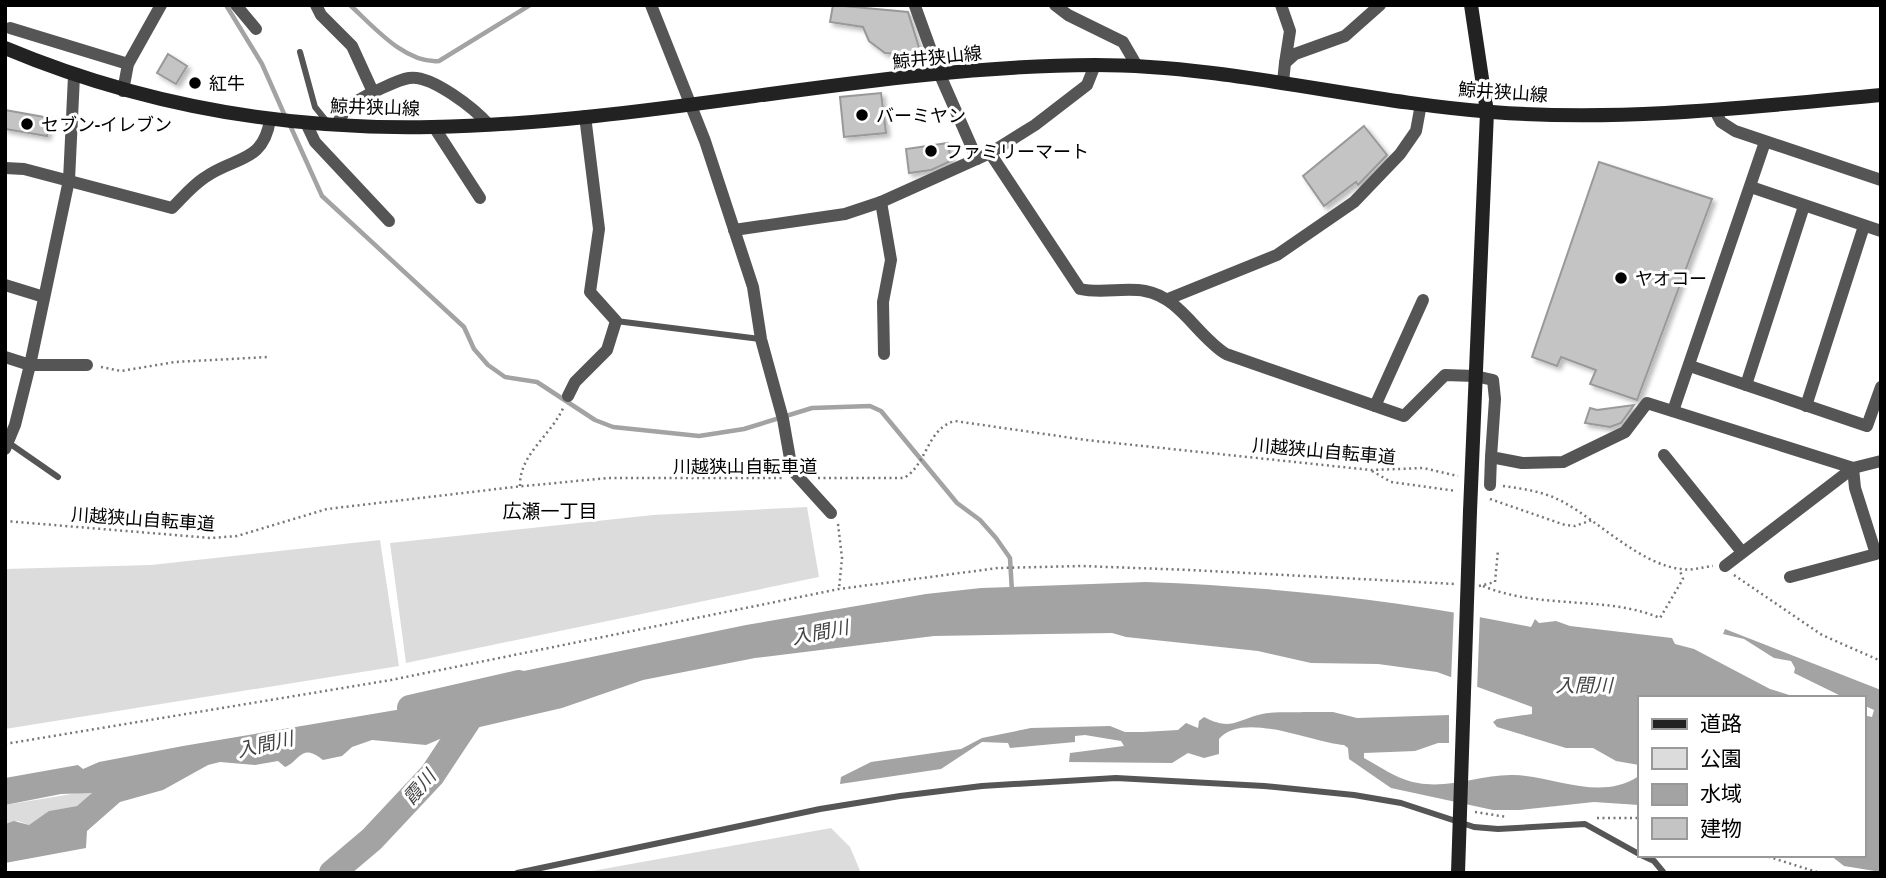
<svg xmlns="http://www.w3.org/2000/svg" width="1886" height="878" font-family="'Archivo Narrow','Noto Sans JP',sans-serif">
<defs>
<filter id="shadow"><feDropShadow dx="3.5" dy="3.5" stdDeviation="2" flood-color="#0004"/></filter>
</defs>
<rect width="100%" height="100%" fill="#fff"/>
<g fill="#dcdcdc">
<polygon points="807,507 819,577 406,663 390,543 653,515"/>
<polygon points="380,540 399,666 5,729 5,569 151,565"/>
<polygon points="90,791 92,795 77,806 50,811 29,825 18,821 5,824 5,805"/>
<polygon points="831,828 850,847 861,873 581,873"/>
</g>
<g fill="#a3a3a3">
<path d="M1146,582c132,5 255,18 385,45l4,-8 4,4 17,-2 14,5 102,12 3,6 19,5 76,40 29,9h-160v67l-23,-4 -23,-13h-27l-69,-21 -4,-5 4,-3 35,-5v-7l-95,-35 -59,-8 -67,-1 -53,-12 -132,-14 -14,-4 -178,3 -179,22 -112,22 -81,28 -108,25 -28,12 -54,-5 -20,7 -10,9 -19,4c-22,-18 -23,1 -38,7l-7,-6 -23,4 -35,-3 -12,3 -45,25 -43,12 -33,29 -1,17 -81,15v-39l9,-3 15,4 20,-14 28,-5 15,-13 -31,1 -56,11v-27l73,-13 5,4 16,-7 84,-16 225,-38 102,-25 5,-4 -1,-6 232,-48 180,-31 55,-6z"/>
<polygon points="1725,629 1881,690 1881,872 1844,866 1830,855 1863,855 1863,715 1872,717 1874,710 1863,705 1863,698 1845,698 1794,673 1795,668 1791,661 1774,658 1744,639 1723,634"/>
<path d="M1304,712h29l24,6 92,-3v28h-11l-23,8 -51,2v5c17,9 34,22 54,25 33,6 63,-9 96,-8 42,1 85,27 125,1v29l-45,-3 -74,8h-27l-102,-22 -42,-29 -1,-11 -4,-3c-31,-2 -101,-35 -125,-6v15l-15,4 -16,-5 -16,10 -103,-1 1,-9 54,-7 -3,-5 -36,-6 -10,1v6l-65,6 -2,-5 -26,-1 -41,27 -101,15 1,-7 30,-15 90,-13 21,-11 49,-10 79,-2 15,6h18l35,-2 8,-7 12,5 1,-7 5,-4c25,13 30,5 54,-2 13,-4 32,-2 46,-3z"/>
</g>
<polygon fill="#fff" points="1454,608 1480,613 1477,691 1451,681"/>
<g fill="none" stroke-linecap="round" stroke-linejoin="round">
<g stroke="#a3a3a3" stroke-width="4.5">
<polyline points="226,5 262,64 285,116"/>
<path d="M350,5c23,21 55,59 89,56l91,-56"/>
<polyline points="289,123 322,196 464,327 474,349 488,365 505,377 537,382 595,420 613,427 699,436 744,429 812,408 870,406 881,411 957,503 980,520 996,538 1010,558 1012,592"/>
</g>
<g stroke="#a3a3a3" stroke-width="26">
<polyline points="410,708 519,683"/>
<polyline points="332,873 372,839 432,775 479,704"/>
</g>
</g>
<g fill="#c4c4c4" stroke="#999" stroke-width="2" filter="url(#shadow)">
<polygon points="833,5 908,12 921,54 911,58 903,54 885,53 869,41 863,27 830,22"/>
<polygon points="168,54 187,66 176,84 157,73"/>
<polygon points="881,93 886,133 844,137 840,97"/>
<polygon points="5,110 50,118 47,136 5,129"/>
<polygon points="1364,126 1387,155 1358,185 1356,182 1324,206 1303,176"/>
<polygon points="948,143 951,161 931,170 909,173 906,149"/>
<polygon points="1599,162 1712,199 1637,400 1590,384 1596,370 1561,357 1557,366 1532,357"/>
<polygon points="1634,405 1621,423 1610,427 1585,423 1590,408 1597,410"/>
</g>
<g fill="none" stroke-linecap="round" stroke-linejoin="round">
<g stroke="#777" stroke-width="2.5" stroke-dasharray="2 3.5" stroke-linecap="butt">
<polyline points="101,367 121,371 175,362 268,357"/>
<polyline points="1372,471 1391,482 1456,491"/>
<path d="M818,478h86c23,-13 23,-50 51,-57l131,19 285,30 52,-2 35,8"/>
<path d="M520,486c-1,-32 32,-51 44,-80"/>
<path d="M1503,486c22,3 43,6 62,17 34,19 77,62 116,66 11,2 21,-2 32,-3"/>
<polyline points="1490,499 1565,525 1575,526 1592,520"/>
<polyline points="5,521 211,538 237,536 327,509 514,487 608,478 783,478"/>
<polyline points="838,524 842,558 839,589"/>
<polyline points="1734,575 1822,635 1881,661"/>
<polyline points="1479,586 1495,582 1498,550"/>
<path d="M1483,586c58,24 123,9 177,32l23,-39 -3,-8"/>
<polyline points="5,744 391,680 839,589 998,568 1082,566 1190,570 1455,584"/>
<polyline points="1475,812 1507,817"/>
<polyline points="1597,818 1639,818"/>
<polyline points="1763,855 1820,873"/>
</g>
<g stroke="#555" stroke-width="6">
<polyline points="300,52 315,107 328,123"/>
<polyline points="616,321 760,339"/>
<polyline points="9,443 58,477"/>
<polyline points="1641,855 1654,861 1664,873"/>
<polyline points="517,873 820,809 900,796 982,786 1116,778 1264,786 1354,795 1401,803 1474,827 1498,829 1585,824 1639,854"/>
</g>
<g stroke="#555" stroke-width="12">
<polyline points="236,5 256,29"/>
<polyline points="316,5 321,15 352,46 373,92 348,106 336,125"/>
<polyline points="651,5 705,141 753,287 761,339 783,419 792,470 831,513"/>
<polyline points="1055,5 1068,15 1123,42 1137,66"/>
<polyline points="1281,5 1290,31 1285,63"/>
<polyline points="915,6 940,75 977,159"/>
<polyline points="10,28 128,64"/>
<polyline points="1283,82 1285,63 1295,54 1345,36 1380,5"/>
<polyline points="123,91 128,64 161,5"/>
<path d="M373,92c11,-4 24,-12 36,-14 22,-4 66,31 80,47"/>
<polyline points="1715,111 1721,122 1735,131 1881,180"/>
<polyline points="306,123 315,142 389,221"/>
<polyline points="434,127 480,198"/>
<path d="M990,153l90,136c22,5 44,-2 65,2 35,6 52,45 81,63l178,62 41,-41 30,1 18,4 2,19 -4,58 31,6 41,-1 62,-30 22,-29 206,65 28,-7"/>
<path d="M5,168l19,1 148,39c10,-10 20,-22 32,-30 30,-22 59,-14 66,-58"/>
<polyline points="1751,187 1881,231"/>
<polyline points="881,202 891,260 883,302 884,354"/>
<polyline points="734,230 845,214 881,202 990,153 1035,125 1087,85 1095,65"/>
<polyline points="5,285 44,297"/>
<polyline points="1168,299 1277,255 1354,202 1400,154 1416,131 1421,104"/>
<polyline points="5,357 30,365 87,365"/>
<polyline points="1690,366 1867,426 1881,387"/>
<polyline points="1746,385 1804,206"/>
<polyline points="568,396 575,382 607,350 616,321 590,292 599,229 585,116"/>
<polyline points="1375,406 1423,300"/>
<polyline points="1806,406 1864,226"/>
<polyline points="1673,411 1765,142"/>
<polyline points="5,449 15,425 30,365 69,180 74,76"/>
<polyline points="1664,455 1742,552"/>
<polyline points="1490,485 1491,457"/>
<polyline points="1725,566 1853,468"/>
<polyline points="1790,577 1876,554 1855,488 1853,468"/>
</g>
<g stroke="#222" stroke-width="14">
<path d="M5,48c136,57 280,82 427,79 222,-4 441,-61 663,-62 134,0 264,37 397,47 130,10 259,-5 389,-17"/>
<polyline points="1470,511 1487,112 1471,5"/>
</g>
<polyline stroke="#222" stroke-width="14" points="1458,873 1470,511"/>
</g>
<g fill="#000" stroke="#fff" stroke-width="2.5">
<circle cx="195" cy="83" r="7"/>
<circle cx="862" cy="115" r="7"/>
<circle cx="27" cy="124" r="7"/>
<circle cx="931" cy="151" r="7"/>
<circle cx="1621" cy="278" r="7"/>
</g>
<g text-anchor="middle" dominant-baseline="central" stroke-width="6" stroke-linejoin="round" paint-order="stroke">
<g font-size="18" fill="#000" stroke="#fff">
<text transform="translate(937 57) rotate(-6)">鯨井狭山線</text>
<text transform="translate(1503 92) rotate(4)">鯨井狭山線</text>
<text transform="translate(375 107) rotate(2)">鯨井狭山線</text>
<text transform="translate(1324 451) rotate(5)">川越狭山自転車道</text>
<text x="745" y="466">川越狭山自転車道</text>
<text transform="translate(143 519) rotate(4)">川越狭山自転車道</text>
</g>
<g font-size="18" fill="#000" stroke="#fff" text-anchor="start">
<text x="209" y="83">紅牛</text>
<text x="876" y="115">バーミヤン</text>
<text x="41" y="124">セブン-イレブン</text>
<text x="945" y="151">ファミリーマート</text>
<text x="1635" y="278">ヤオコー</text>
</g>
<g font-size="19" fill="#000" stroke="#fff">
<text x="550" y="511">広瀬一丁目</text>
</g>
<g font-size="19" font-style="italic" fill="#444" stroke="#fff">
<text transform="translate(820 632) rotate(-11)">入間川</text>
<text x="1584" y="685">入間川</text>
<text transform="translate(265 744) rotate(-13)">入間川</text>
<text transform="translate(419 787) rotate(-49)">霞川</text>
</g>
</g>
<rect width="1886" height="878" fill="none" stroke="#000000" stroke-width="14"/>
<rect x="1638" y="696" width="228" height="161" fill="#ffffff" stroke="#999999" stroke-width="2"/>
<rect x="1652" y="719" width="35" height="10" fill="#222222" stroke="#999999" stroke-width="2"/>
<text x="1700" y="731" font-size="21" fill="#000000">道路</text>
<rect x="1652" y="748" width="35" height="21" fill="#dcdcdc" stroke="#999999" stroke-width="2"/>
<text x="1700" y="766" font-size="21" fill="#000000">公園</text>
<rect x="1652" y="784" width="35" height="21" fill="#a3a3a3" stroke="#999999" stroke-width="2"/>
<text x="1700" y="801" font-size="21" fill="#000000">水域</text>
<rect x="1652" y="818" width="35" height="21" fill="#c4c4c4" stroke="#999999" stroke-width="2"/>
<text x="1700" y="836" font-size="21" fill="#000000">建物</text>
</svg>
